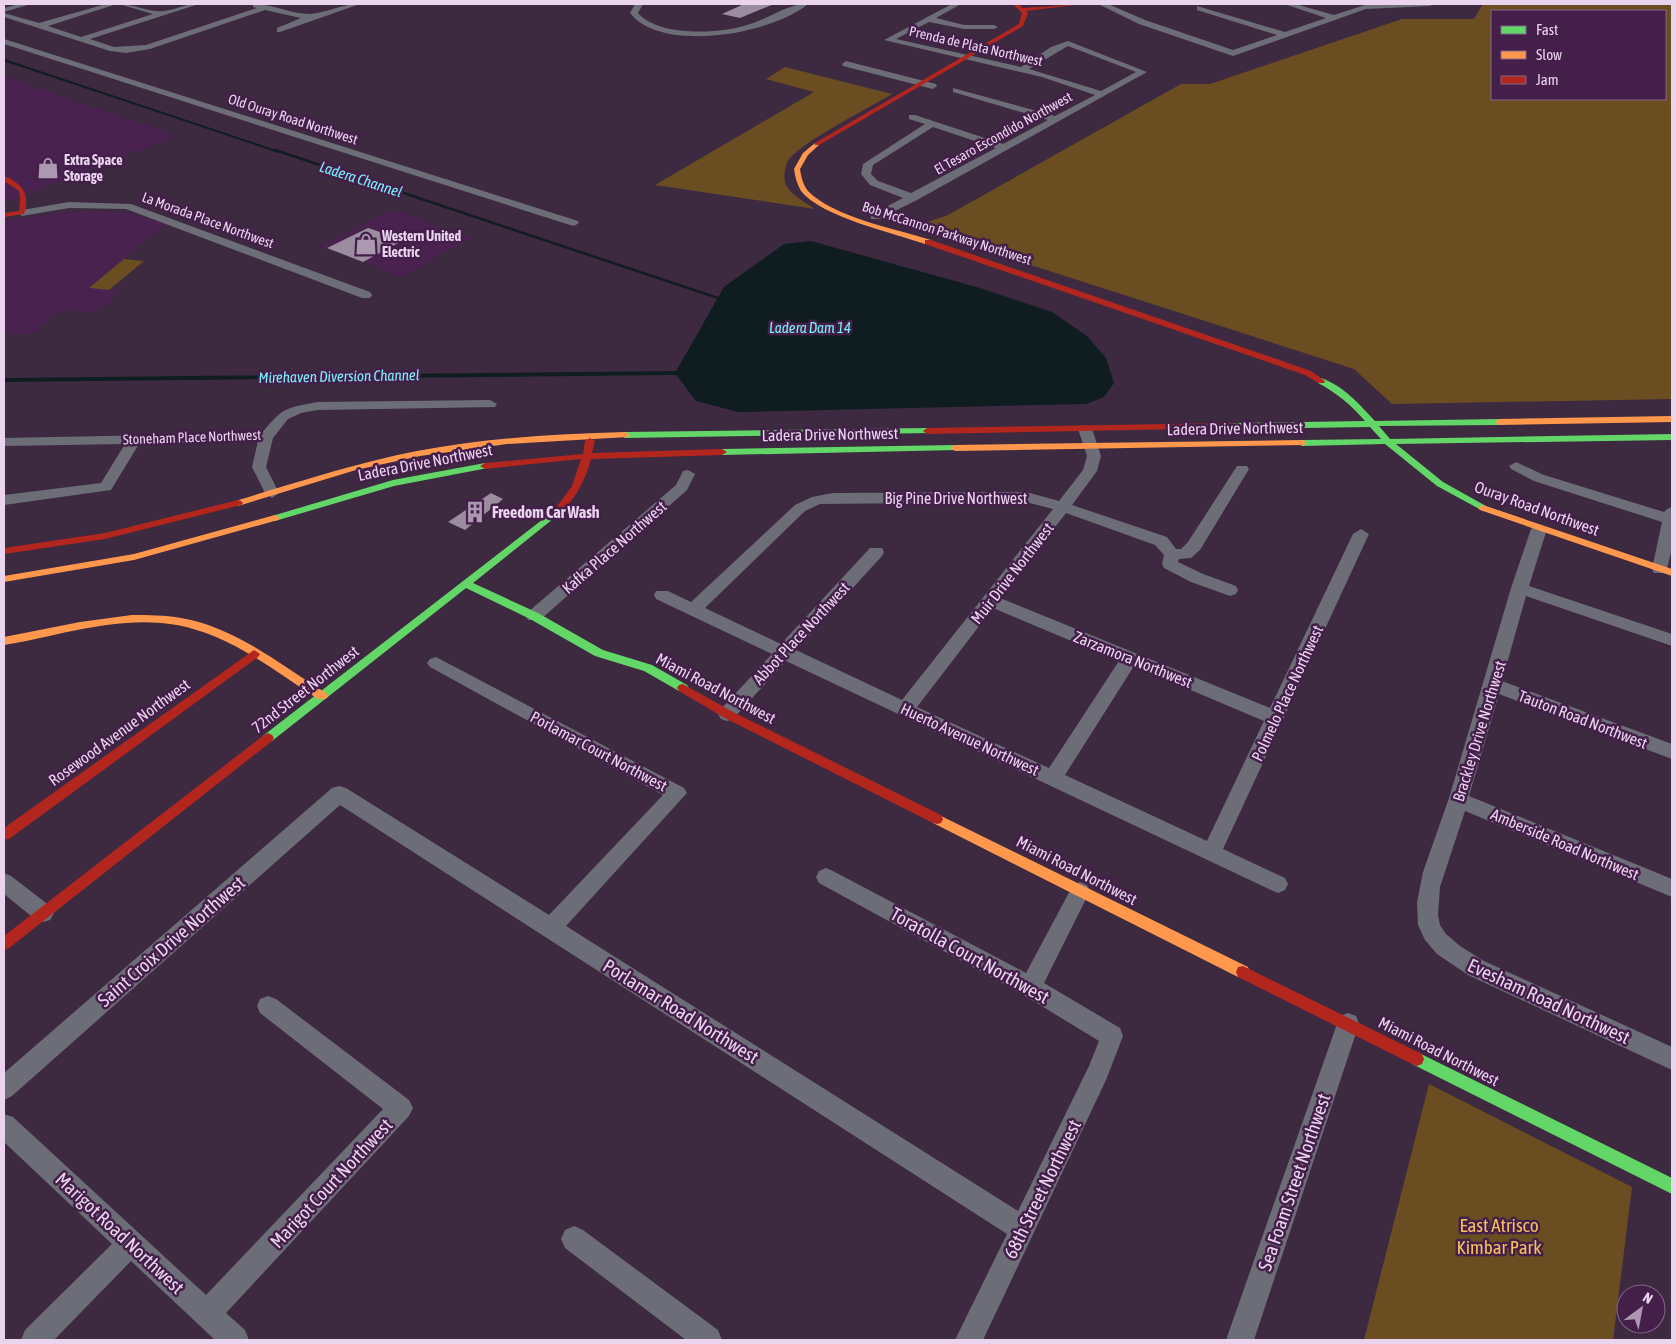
<svg xmlns="http://www.w3.org/2000/svg" width="1676" height="1344" font-family="'Asap Condensed',sans-serif">
<rect width="100%" height="100%" fill="#3d2940"/>
<g fill="#492250">
<polygon points="4,76 176,136 4,203"/>
<polygon points="392,210 473,238 401,276 319,246"/>
<polygon points="81,211 122,212 165,223 124,259 144,261 110,289 122,291 95,313 61,310 32,333 4,335 4,220"/>
</g>
<g fill="#6a4e21" fill-rule="evenodd">
<path d="M1483,4h189v395l-280,5 -38,-35 -441,-142 35,-12 233,-131h29l192,-65h72zM1665,11v88h-173v-88z"/>
<path d="M785,67l107,27c-21,13 -93,49 -104,67 -4,7 -5,20 -1,26 7,10 19,16 28,22l-160,-24 159,-93 -48,-13z"/>
<polygon points="124,259 144,261 109,290 89,288"/>
<polygon points="1429,1084 1632,1187 1613,1340 1364,1340"/>
</g>
<polygon fill="#101d20" points="811,241 980,288 1052,312 1087,336 1106,358 1114,383 1104,397 1086,404 738,412 696,401 675,373 724,287 784,244"/>
<g fill="none" stroke-linecap="round" stroke-linejoin="round">
<polyline stroke="#101d20" stroke-width="2" points="4,60 279,152"/>
<polyline stroke="#101d20" stroke-width="2.5" points="275,150 718,298"/>
<polyline stroke="#101d20" stroke-width="4" points="4,380 675,373"/>
</g>
<g fill="#9c8c9f">
<polygon points="744,4 774,4 740,18 722,14"/>
<polygon points="368,228 404,240 363,262 327,248"/>
<polygon points="491,493 503,499 465,530 448,522"/>
</g>
<g fill="none" stroke-linecap="round" stroke-linejoin="round">
<g fill="#6d6d77" fill-rule="evenodd">
<polygon points="19,4 31,4 4,12 4,8"/>
<path d="M106,4h11l-69,22 33,11 72,-23 -34,-10c14,0 33,9 44,7 13,-1 23,-8 36,-7l-109,35 24,8 32,-2 111,-37 -4,-1v-3c20,0 37,10 57,10 17,-1 33,-11 50,-10l-80,28h-3v-4l24,-10 -36,-8 -115,39 -24,4 -16,-2 -106,-34v-4l35,10z"/>
<path d="M635,4h8l-5,9c22,25 86,21 115,10 18,-6 37,-20 55,-19 -35,30 -147,50 -178,9z"/>
<path d="M952,4h9l-25,14 28,7h30l4,2 -4,2h-30l-35,-7 -33,17 125,28 30,-20 17,-6 79,31 -230,128 -38,19h-8v-4l32,-17 -33,-13 -9,-11 2,-10 62,-40 -16,-5v-4h6l88,29 45,-24 -95,-28v-4l102,28 40,-21 -53,-18 -158,-37zM1068,46l68,26 -35,19 -72,-22zM933,127l63,21 -85,45 -33,-12 -7,-7 2,-9z"/>
<polygon points="1098,4 1108,4 1145,20 1233,50 1277,35 1197,10 1197,6 1285,32 1326,18 1284,4 1295,4 1334,15 1365,5 1434,4 1430,6 1366,9 1233,56 1139,24"/>
<polygon points="4,39 578,221 579,223 574,226 570,225 4,44"/>
<polygon points="846,61 936,84 937,86 933,89 843,66 842,64"/>
<polygon points="69,202 131,204 370,292 372,295 370,298 362,298 126,209 69,208 22,216 17,213 22,210"/>
<path d="M490,400l7,4 -2,3 -177,3 -17,3 -13,6 -15,19 -7,29 13,26 -7,5 -7,-5 -13,-26 6,-26 -119,3 -28,46 -107,15v-10l97,-12 24,-39 -121,2v-8l258,-5c21,-26 24,-25 56,-31z"/>
<path d="M1085,425l7,4 9,27 -4,15 -25,34 95,32 9,12h5l7,-7 49,-76h10l2,3 -49,81 -9,8 -12,1 -1,3 25,12 33,12 2,4 -2,4 -6,2 -39,-14 -27,-14 -2,-4 2,-9 -9,-10 -89,-32 -66,85 270,110 83,-174 8,-5 8,5 -146,315 62,29 3,6 -3,6 -7,3 -7,-3 -485,-229 -53,58 -6,2 -6,-2 -3,-5 3,-5 51,-55 -116,-55 -2,-4 2,-4h12l23,11 104,-97 17,-8 21,-4 193,-1 33,9 24,-31 4,-14 -9,-27zM1026,502l27,7 -151,191 -106,-50 86,-94 2,-4 -2,-4h-12l-89,96 -76,-36 100,-97 15,-7zM993,608l126,53 -70,107 -132,-61zM1134,666l130,55 -57,120 -142,-66z"/>
<polygon points="1516,462 1544,475 1664,512 1667,509 1672,507 1672,548 1666,573 1654,573 1652,569 1662,522 1534,481 1511,469 1509,466"/>
<polygon points="688,470 695,474 687,490 540,620 528,620 526,616 528,612 676,485 683,471"/>
<polygon points="1539,524 1547,529 1529,586 1672,634 1672,646 1526,596 1502,681 1672,744 1672,759 1499,694 1469,796 1672,879 1672,897 1465,811 1440,887 1438,915 1440,925 1446,934 1460,946 1484,961 1672,1047 1672,1070 1468,975 1437,954 1425,940 1418,925 1417,902 1423,872 1449,798 1511,588 1531,529"/>
<polygon points="436,657 684,788 687,793 566,926 1018,1211 1089,1066 1099,1041 1022,994 819,883 816,877 819,871 826,868 833,871 1026,973 1073,885 1080,882 1087,885 1090,891 1044,983 1120,1028 1123,1036 1106,1080 983,1340 955,1340 1007,1234 340,805 12,1096 4,1100 4,1073 332,788 339,786 346,788 549,915 663,795 430,667 427,663 430,659"/>
<polygon points="4,873 11,876 50,906 54,913 50,920 43,922 36,920 4,894"/>
<polygon points="268,996 276,999 409,1100 413,1108 409,1116 226,1313 245,1330 249,1340 215,1340 131,1261 54,1340 21,1340 25,1330 112,1244 4,1142 4,1114 13,1117 206,1295 383,1109 260,1013 257,1006 260,999"/>
<polygon points="1348,1013 1356,1016 1359,1024 1254,1340 1226,1340 1337,1024 1340,1016"/>
<polygon points="574,1226 583,1230 718,1330 722,1340 686,1340 565,1248 561,1239 565,1230"/>
</g>
<g fill="#63d668" fill-rule="evenodd">
<path d="M1321,378c23,8 38,26 54,43l124,-2 4,3 -4,3 -120,1 11,13 282,-5v6l-276,4 47,38 43,24 2,2 -5,3 -46,-25 -52,-42 -83,2 -5,-3 5,-3 79,-1 -11,-12 -138,2 -4,-3 4,-3 133,-2c-14,-16 -28,-28 -47,-38v-4z"/>
<polygon points="927,428 931,431 930,433 625,438 620,435 625,432"/>
<polygon points="955,445 958,446 958,450 722,455 717,452 722,449"/>
<polygon points="485,463 490,466 488,468 394,486 275,521 270,518 272,516 393,480"/>
<polygon points="560,506 565,509 563,511 473,583 538,613 603,650 652,665 687,685 689,688 687,691 679,691 644,671 595,656 530,619 466,588 272,741 264,741 262,738 264,735"/>
<polygon points="1417,1052 1672,1178 1672,1194 1412,1064 1410,1059 1412,1054"/>
</g>
<g fill="#ff974d" fill-rule="evenodd">
<path d="M815,143l5,1 -12,11 -8,14c1,7 3,16 8,22 25,26 88,38 123,49v4h-6c-31,-11 -104,-27 -124,-53 -4,-7 -6,-14 -7,-22l9,-16z"/>
<polygon points="1672,416 1672,422 1499,425 1495,422 1499,419"/>
<path d="M625,432l5,3 -2,2 -121,7 -87,12 -64,14 -118,36 -5,-3 2,-2c60,-18 120,-38 182,-50 69,-13 139,-17 208,-19z"/>
<polygon points="1302,440 1305,441 1305,445 955,451 950,448 955,445"/>
<polygon points="1483,505 1672,569 1672,576 1480,510 1478,508"/>
<polygon points="275,515 278,516 280,518 278,520 134,560 4,582 4,576 134,554"/>
<path d="M132,615c16,0 33,0 49,3 54,9 100,47 145,75l2,3 -2,3h-8c-37,-24 -74,-53 -115,-67 -66,-24 -134,2 -199,13v-8l76,-15z"/>
<polygon points="937,814 1248,967 1250,972 1248,977 1243,978 1238,977 933,823 931,819 933,815"/>
</g>
<g fill="#b3261e" fill-rule="evenodd">
<polygon points="1013,4 1018,4 1023,8 1082,4 1026,11 1028,13 1023,26 819,145 815,145 815,143 1019,24 1022,13"/>
<path d="M4,176c18,7 27,19 20,38l-20,3v-4l15,-2 1,-12 -1,-8 -15,-10z"/>
<polygon points="925,240 931,240 1311,371 1325,381 1324,383 1318,383 1305,375 925,244"/>
<polygon points="1232,423 1235,424 1235,428 927,434 923,431 927,428"/>
<path d="M590,438l5,3 -3,12 130,-4 5,3 -5,3 -131,4c-5,20 -14,36 -28,52l-3,1 -5,-3 17,-23 9,-27 -96,10 -5,-3 5,-3 98,-9 2,-13z"/>
<polygon points="238,500 241,501 243,503 241,505 105,539 4,554 4,548 105,533"/>
<polygon points="254,650 260,654 258,657 9,839 4,840 4,828"/>
<polygon points="683,684 731,711 941,815 943,819 941,823 937,824 933,823 723,717 679,691 677,688 679,685"/>
<polygon points="268,733 272,735 274,738 272,741 9,948 4,950 4,936 264,735"/>
<polygon points="1243,966 1422,1054 1424,1059 1422,1064 1417,1066 1412,1064 1238,977 1236,972 1238,967"/>
</g>
</g>
<defs>
<g id="shop-bare" transform="scale(1.725)"><path d="M-5-2.5h2.3a2.7 3.5 0 0 1 5.4 0H5L5.5 6h-11ZM-1.5-2.5h3a1.5 2.3 0 0 0-3 0Z" fill="#ad98b1" stroke="#431f4a" stroke-width="2.5" paint-order="stroke"/></g>
<g id="building-bare" transform="scale(1.725)"><path d="M-4-6H4V6H1V3H-1V6H-4ZM-2.5-4.3h1.7v1.8h-1.7ZM.8-4.3h1.7v1.8H.8ZM-2.5-1h1.7V.8h-1.7ZM.8-1h1.7V.8H.8Z" fill="#ad98b1" stroke="#431f4a" stroke-width="2.5" paint-order="stroke"/></g>
</defs>
<g fill-rule="evenodd">
<use href="#shop-bare" x="48" y="168"/>
<use href="#shop-bare" x="366" y="244"/>
<use href="#building-bare" x="475" y="512"/>
</g>
<g text-anchor="middle" dominant-baseline="central" stroke-width="5" stroke-linejoin="round" paint-order="stroke">
<g font-size="14" fill="#ead4ee" stroke="#431f4a">
<text transform="translate(976 46) rotate(13)">Prenda de Plata Northwest</text>
<text transform="translate(293 119) rotate(18)">Old Ouray Road Northwest</text>
<text transform="translate(1003 133) rotate(-29)">El Tesaro Escondido Northwest</text>
<text transform="translate(208 220) rotate(20)">La Morada Place Northwest</text>
<text transform="translate(947 233) rotate(18)">Bob McCannon Parkway Northwest</text>
<text transform="translate(192 437) rotate(-2)">Stoneham Place Northwest</text>
</g>
<g font-size="14" font-weight="bold" fill="#ead4ee" stroke="#431f4a" text-anchor="start">
<text x="64" y="160">Extra Space<tspan x="64" dy="16">Storage</tspan></text>
<text x="382" y="236">Western United<tspan x="382" dy="16">Electric</tspan></text>
</g>
<g font-size="15" font-style="italic" fill="#7cf1f9" stroke="#431f4a">
<text transform="translate(361 179) rotate(18)">Ladera Channel</text>
<text x="810" y="327">Ladera Dam 14</text>
<text transform="translate(339 376) rotate(-1)">Mirehaven Diversion Channel</text>
</g>
<g font-size="16" fill="#ead4ee" stroke="#431f4a">
<text transform="translate(1235 428) rotate(-1)">Ladera Drive Northwest</text>
<text transform="translate(830 434) rotate(-1)">Ladera Drive Northwest</text>
<text transform="translate(425 462) rotate(-11)">Ladera Drive Northwest</text>
<text x="956" y="498">Big Pine Drive Northwest</text>
<text transform="translate(1537 508) rotate(20)">Ouray Road Northwest</text>
<text transform="translate(614 547) rotate(-41)">Kafka Place Northwest</text>
<text transform="translate(1012 573) rotate(-52)">Muir Drive Northwest</text>
<text transform="translate(801 633) rotate(-47)">Abbot Place Northwest</text>
<text transform="translate(1133 659) rotate(22)">Zarzamora Northwest</text>
<text transform="translate(716 688) rotate(28)">Miami Road Northwest</text>
<text transform="translate(305 689) rotate(-38)">72nd Street Northwest</text>
<text transform="translate(1287 693) rotate(-65)">Polmelo Place Northwest</text>
<text transform="translate(1583 719) rotate(21)">Tauton Road Northwest</text>
<text transform="translate(1479 731) rotate(-73)">Brackley Drive Northwest</text>
<text transform="translate(119 732) rotate(-36)">Rosewood Avenue Northwest</text>
<text transform="translate(970 739) rotate(25)">Huerto Avenue Northwest</text>
<text transform="translate(599 751) rotate(28)">Porlamar Court Northwest</text>
<text transform="translate(1565 844) rotate(23)">Amberside Road Northwest</text>
<text transform="translate(1077 870) rotate(27)">Miami Road Northwest</text>
<text transform="translate(1439 1051) rotate(27)">Miami Road Northwest</text>
</g>
<g font-size="16" font-weight="bold" fill="#ead4ee" stroke="#431f4a" text-anchor="start">
<text x="492" y="512">Freedom Car Wash</text>
</g>
<g font-size="19" fill="#ead4ee" stroke="#431f4a">
<text transform="translate(171 941) rotate(-41)">Saint Croix Drive Northwest</text>
<text transform="translate(970 955) rotate(29)">Toratolla Court Northwest</text>
<text transform="translate(1549 1001) rotate(25)">Evesham Road Northwest</text>
<text transform="translate(681 1011) rotate(32)">Porlamar Road Northwest</text>
<text transform="translate(1294 1182) rotate(-71)">Sea Foam Street Northwest</text>
<text transform="translate(331 1183) rotate(-47)">Marigot Court Northwest</text>
<text transform="translate(1042 1189) rotate(-64)">68th Street Northwest</text>
<text transform="translate(120 1233) rotate(43)">Marigot Road Northwest</text>
</g>
<g font-size="19" fill="#f7c15b" stroke="#431f4a">
<text x="1499" y="1225">East Atrisco<tspan x="1499" dy="22">Kimbar Park</tspan></text>
</g>
</g>
<rect width="1676" height="1344" fill="none" stroke="#ead4ee" stroke-width="10"/>
<rect x="1491" y="10" width="175" height="90" fill="#431f4a" stroke="#86678c"/>
<rect x="1501" y="26" width="25" height="8" fill="#63d668" stroke="#86678c"/>
<text x="1536" y="35" font-size="15" fill="#ead4ee">Fast</text>
<rect x="1501" y="51" width="25" height="8" fill="#ff974d" stroke="#86678c"/>
<text x="1536" y="60" font-size="15" fill="#ead4ee">Slow</text>
<rect x="1501" y="76" width="25" height="8" fill="#b3261e" stroke="#86678c"/>
<text x="1536" y="85" font-size="15" fill="#ead4ee">Jam</text>
<g transform="translate(1641 1309) rotate(32)"><circle r="24" fill="#431f4a" stroke="#86678c"/>
<path d="M0-4L9 19L0 12L-9 19Z" fill="#ad98b1"/>
<text y="-8" font-size="14" font-weight="bold" text-anchor="middle" fill="#ead4ee">N</text>
</g>
</svg>
